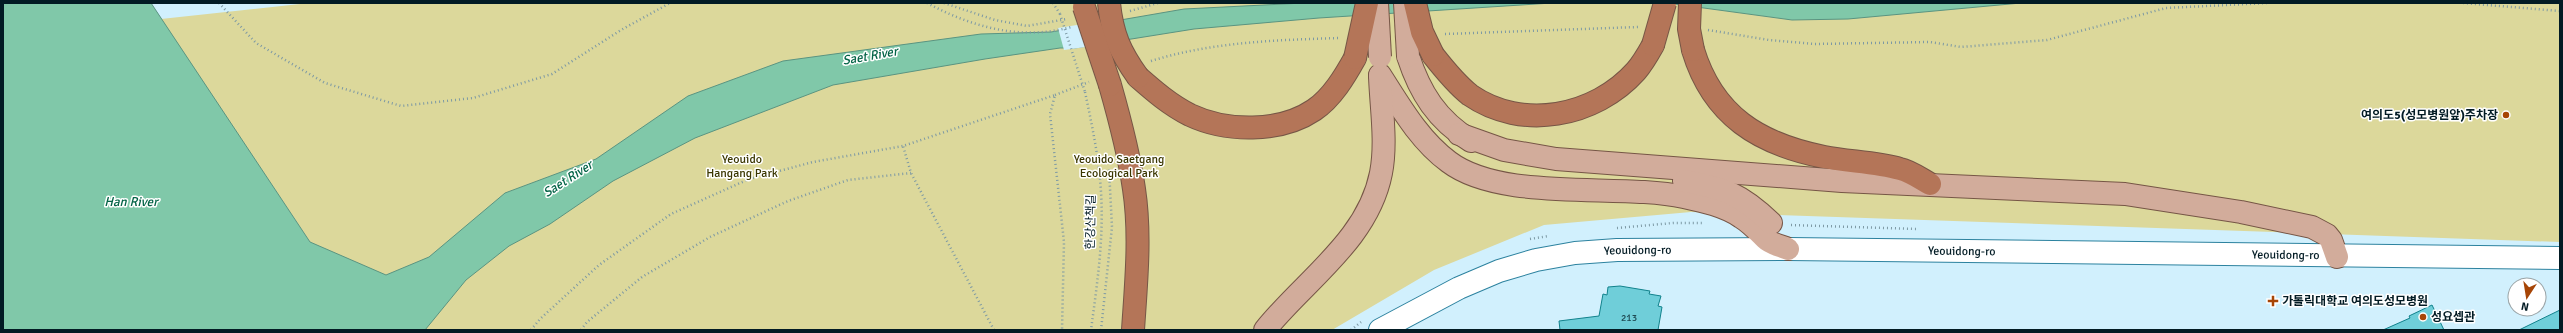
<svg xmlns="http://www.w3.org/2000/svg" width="2563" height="333" font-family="Signika,'Noto Sans KR',sans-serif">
<rect width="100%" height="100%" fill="#d1f0fd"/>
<polygon fill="#dcd89b" points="309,3 2560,3 2560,242 1691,212 1544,225 1434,270 1332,330 349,330 310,242 161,19"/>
<g fill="#80c8a9" stroke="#5a9481">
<polygon points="3,3 151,3 310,242 386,275 429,257 505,193 596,159 688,96 783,61 981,34 1051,32 1184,9 1304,3 1552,3 1319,18 1194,29 1075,48 1060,48 985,59 833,85 695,138 613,181 550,224 509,246 466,280 425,330 3,330"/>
<polygon points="1667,3 2021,3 1848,19 1792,20"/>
</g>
<polygon fill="#d1f0fd" points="1121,18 1129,41 1064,50 1058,28"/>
<g fill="#6fced9" stroke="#11828c">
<polygon points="1620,286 1650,291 1649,294 1661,296 1658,306 1662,307 1658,330 1560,330 1559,321 1599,316 1603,294 1607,295 1608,287"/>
<polygon points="2432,305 2444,330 2383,330 2410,318 2409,316"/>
<polygon points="2560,310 2560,330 2519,330"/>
</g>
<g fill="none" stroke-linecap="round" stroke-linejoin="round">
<g stroke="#2c829f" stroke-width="24">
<g id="secondary">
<path id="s1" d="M1380,330l79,-42 40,-17 37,-11 39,-7 42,-3 171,-1 772,9"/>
</g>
</g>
<g stroke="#765646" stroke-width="24">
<g id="primary">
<path d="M1408,56c12,37 29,64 63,85"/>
<path d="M1380,75c20,31 39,65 69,87 53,40 170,21 235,35 19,4 41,9 57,20 10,6 17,14 25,22 5,5 15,7 22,10"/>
<polyline points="1459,134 1504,150 1556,159 1842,181 2125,194 2241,212 2312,227 2327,235 2331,240 2337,257"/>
<path d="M1684,181c40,7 57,13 87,42"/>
<path d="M1265,330c40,-50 103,-90 116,-157 6,-31 0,-66 -1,-97"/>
</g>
</g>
<g stroke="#765646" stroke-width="24">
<g id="highway">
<path d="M1693,50c20,66 66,94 131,107 25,5 52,5 76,12 10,2 21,10 30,15"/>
<path d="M1433,55c11,14 23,29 37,40 52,36 125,22 166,-24 7,-8 12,-17 17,-26"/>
<path d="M1138,77c16,14 32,28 52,38 36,17 90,18 124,-5 18,-12 31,-34 41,-52"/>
<path d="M1110,85c10,35 19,69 24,104 7,46 2,95 -1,141"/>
</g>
</g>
<g stroke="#7d99a4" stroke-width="2.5" stroke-dasharray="1 3" stroke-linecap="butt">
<polyline points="219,3 256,43 325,83 401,106 473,98 552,74 621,30 670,3"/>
<path d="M927,3c45,24 94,38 144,24"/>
<polyline points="944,3 995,20 1027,26 1067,19"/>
<polyline points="1053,3 1060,14"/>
<polyline points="2463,3 2560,11"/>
<polyline points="1130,11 1158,3"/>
<polyline points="1708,30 1769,40 1815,44 1930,42 1961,47 2047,40 2166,8 2268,3"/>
<polyline points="1445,34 1638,27"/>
<path d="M1151,61c61,-19 125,-21 189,-23"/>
<path d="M1085,92c7,33 14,66 16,100 3,46 -4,93 -10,138"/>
<polyline points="1055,95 1089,82"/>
<polyline points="1791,225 1918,229"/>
<polyline points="1617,228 1673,223 1702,223"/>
<polyline points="1530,239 1549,236"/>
<polyline points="531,330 540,319 599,265 671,214 749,179 813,162 903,146"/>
<polyline points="581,330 587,322 642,277 710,237 788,201 848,180 911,173"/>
<polyline points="994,330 911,173 903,146 1055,95 1050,114 1064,242 1062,330"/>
<polyline points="1101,330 1112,227 1109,169"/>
<polyline points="1351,330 1361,322"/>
</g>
<use href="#secondary" stroke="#fff" stroke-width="22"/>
<use href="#primary" stroke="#d2ac9b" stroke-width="22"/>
<use href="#highway" stroke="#b47558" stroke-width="22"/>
<g stroke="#765646" stroke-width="24" stroke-linecap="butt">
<g id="primary-bridge">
<polyline points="1377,3 1380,57"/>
<polyline points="1405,3 1408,56"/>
</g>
</g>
<g stroke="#765646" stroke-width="24" stroke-linecap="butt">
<g id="highway-bridge">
<path d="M1109,3c3,31 11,49 29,74"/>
<polyline points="1415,3 1422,32 1433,55"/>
<polyline points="1690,3 1689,29 1693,50"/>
<polyline points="1084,7 1110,85"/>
<polyline points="1653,45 1665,3"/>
<polyline points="1355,58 1367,3"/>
</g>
</g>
<polyline stroke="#7d99a4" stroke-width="2.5" stroke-dasharray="1 3" stroke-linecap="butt" points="1060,14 1085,92"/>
<use href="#primary-bridge" stroke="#d2ac9b" stroke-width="22"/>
<use href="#highway-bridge" stroke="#b47558" stroke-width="22"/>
</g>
<g fill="#a74506" stroke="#fff" stroke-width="1.5">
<circle cx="2506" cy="115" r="4"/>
<path d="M2271 295h4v4h4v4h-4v4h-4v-4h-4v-4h4z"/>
<circle cx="2423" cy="317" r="4"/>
</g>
<g text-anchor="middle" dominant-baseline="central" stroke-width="3" stroke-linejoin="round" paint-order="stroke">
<g font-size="10" fill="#1d4851">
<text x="1629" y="318">213</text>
</g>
<g font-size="12" font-weight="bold" fill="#021b24" stroke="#fff" text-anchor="start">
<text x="2498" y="115" text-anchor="end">여의도5(성모병원앞)주차장</text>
<text x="2282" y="301">가톨릭대학교 여의도성모병원</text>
<text x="2431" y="317">성요셉관</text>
</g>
<g font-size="12" fill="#3a3600" stroke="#fff">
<text x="742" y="159">Yeouido<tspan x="742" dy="14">Hangang Park</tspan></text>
<text x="1119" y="159">Yeouido Saetgang<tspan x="1119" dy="14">Ecological Park</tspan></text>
</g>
<g font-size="12" fill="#021b24" stroke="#fff">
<text transform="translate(1091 222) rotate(-89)">한강산책길</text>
<text stroke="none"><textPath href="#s1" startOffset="274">Yeouidong-ro</textPath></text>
<text stroke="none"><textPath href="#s1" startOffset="598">Yeouidong-ro</textPath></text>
<text stroke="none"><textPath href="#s1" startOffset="922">Yeouidong-ro</textPath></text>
</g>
<g font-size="13" font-style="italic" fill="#046447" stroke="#fff">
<text transform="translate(870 56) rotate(-10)">Saet River</text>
<text transform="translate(568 179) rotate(-33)">Saet River</text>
<text x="131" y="202">Han River</text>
</g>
</g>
<rect width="2563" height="333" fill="none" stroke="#021b24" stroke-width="8"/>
<g transform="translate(2527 297) rotate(192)"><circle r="19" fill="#ffffff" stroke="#9aa4a7"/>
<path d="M0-3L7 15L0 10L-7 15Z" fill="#a74506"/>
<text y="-6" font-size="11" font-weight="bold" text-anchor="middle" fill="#021b24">N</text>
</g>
</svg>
